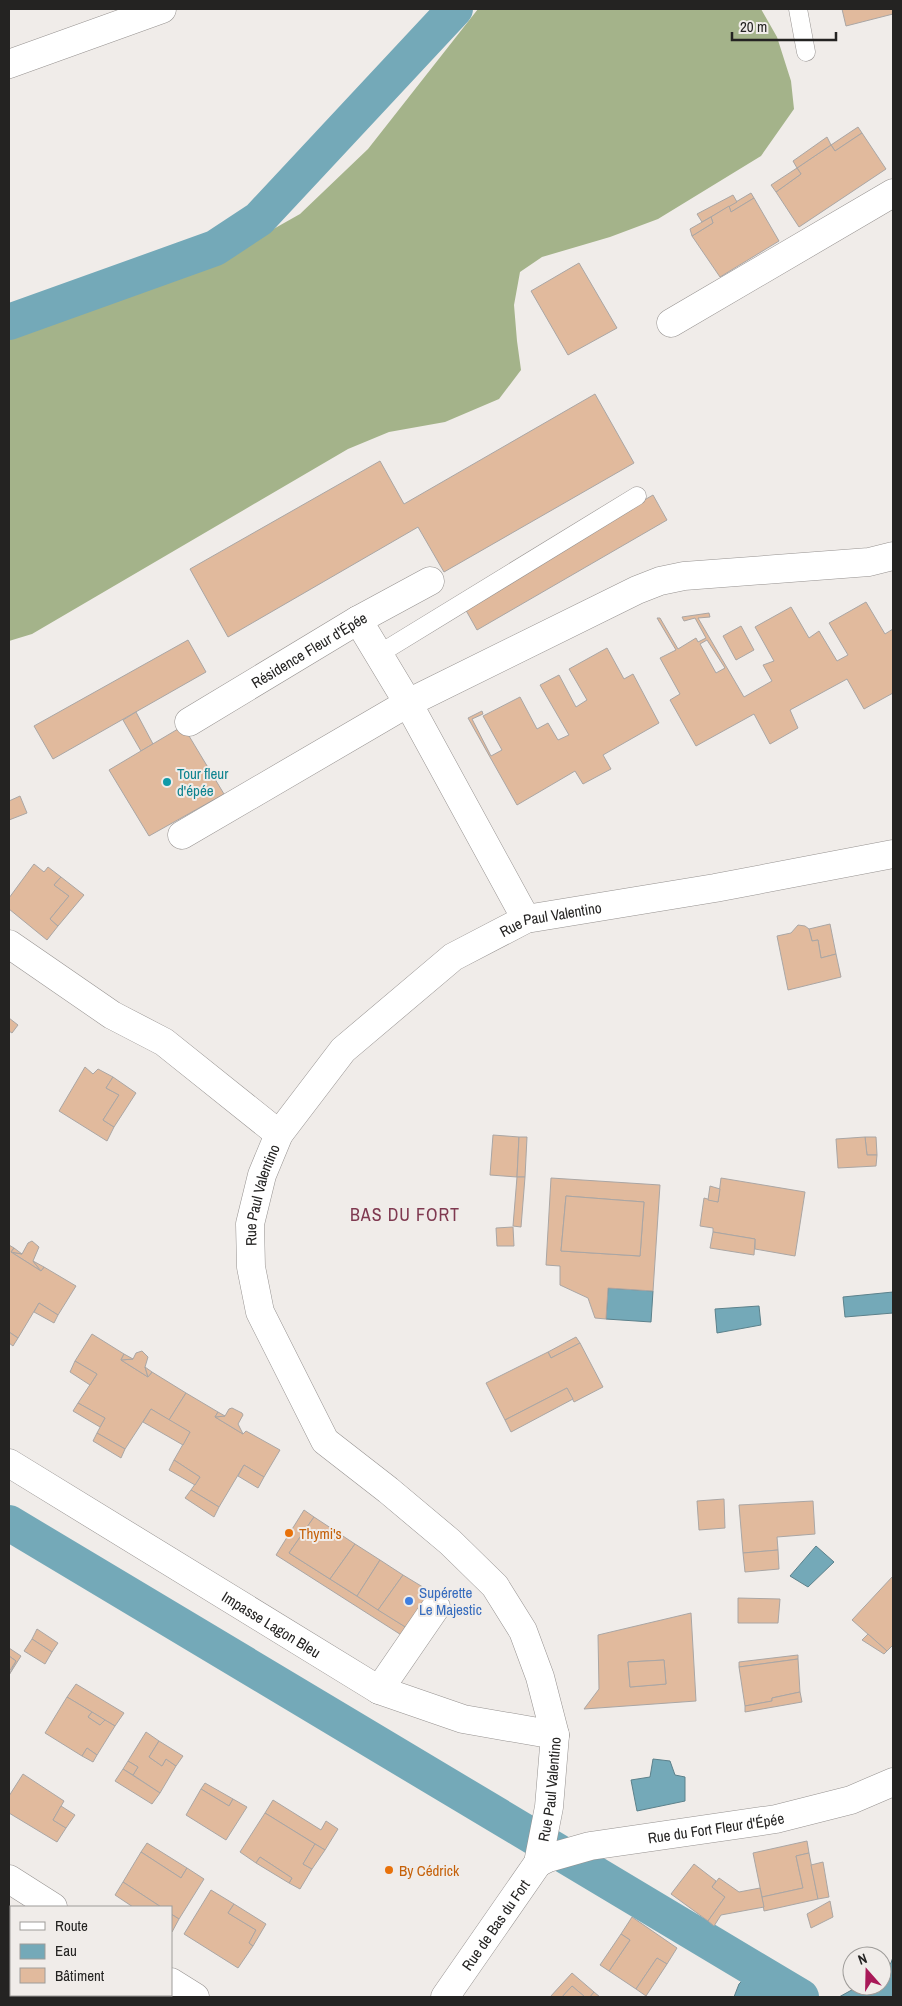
<svg xmlns="http://www.w3.org/2000/svg" width="902" height="2006" font-family="'Archivo Narrow',sans-serif">
<rect width="100%" height="100%" fill="#f0ece9"/>
<polygon fill="#a4b38a" points="478,9 761,9 777,37 791,81 794,109 761,156 658,219 610,237 542,257 520,272 514,305 517,341 521,370 499,399 445,422 389,432 348,449 32,634 9,641 9,328 245,245 300,214 368,149"/>
<g fill="#74a9b8" stroke="#5c818b">
<polygon points="608,1288 653,1291 651,1322 606,1319"/>
<polygon points="893,1292 893,1313 845,1317 843,1297"/>
<polygon points="759,1306 761,1325 717,1333 715,1309"/>
<polygon points="816,1546 834,1562 808,1587 790,1576"/>
<polygon points="653,1759 670,1761 675,1775 685,1777 685,1801 637,1811 631,1780 650,1777"/>
<polygon points="893,1957 893,1997 839,1997 859,1986 882,1986 882,1970 891,1963"/>
<polygon points="760,1972 795,1995 799,1997 734,1997 739,1984 749,1974"/>
</g>
<g fill="none" stroke-linecap="round" stroke-linejoin="round">
<g stroke="#74a9b8" stroke-width="36">
<polyline points="9,322 215,248 259,219 455,9"/>
<polyline points="9,1523 801,1997"/>
</g>
</g>
<g fill="#e1ba9d" stroke="#aaa6a4" fill-rule="evenodd">
<polygon points="842,9 893,9 893,14 846,26"/>
<polygon points="858,127 862,133 835,151 831,145"/>
<polygon points="862,133 886,169 799,227 776,192 801,174 797,168 831,145 835,151"/>
<polygon points="827,137 831,145 797,168 793,161"/>
<polygon points="797,168 801,174 776,192 771,185"/>
<polygon points="751,193 754,198 731,212 729,206"/>
<polygon points="733,195 737,202 702,222 697,214"/>
<polygon points="754,198 779,241 720,277 692,236 713,223 711,217 729,206 731,212"/>
<polygon points="711,217 713,223 692,236 690,229"/>
<polygon points="579,263 617,328 568,355 531,291"/>
<polygon points="595,394 634,463 444,572 418,527 228,637 190,569 380,461 404,504"/>
<polygon points="653,495 667,520 477,630 463,605"/>
<path d="M866,602l19,32 8,-5v64l-29,16 -17,-30 -57,31 8,18 -28,16 -16,-30 -58,32 -26,-46 10,-6 -20,-36 16,-8 -19,-32h3l18,31 18,-11 2,4 8,-4 -11,-20 -11,3 -2,-4 27,-4 1,4 -12,1 46,79 28,-16 -9,-16 11,-4 -19,-34 36,-20 18,31 10,-7 18,30 11,-6 -19,-32zM707,640l18,28 -9,5 -16,-29z"/>
<polygon points="741,626 754,650 736,660 723,636"/>
<polygon points="188,640 206,672 53,759 34,726"/>
<polygon points="607,648 624,679 633,674 659,723 603,755 611,769 583,784 575,771 517,805 468,718 482,711 483,714 472,719 491,756 502,750 483,716 520,697 537,729 548,723 558,740 569,735 540,685 559,675 576,707 587,700 569,669"/>
<polygon points="136,712 153,744 141,751 123,720"/>
<polygon points="183,726 224,794 149,836 109,770"/>
<polygon points="20,796 27,813 9,820 9,801"/>
<polygon points="34,864 44,872 48,867 61,877 54,885 69,896 50,919 58,926 47,940 9,909 9,898"/>
<polygon points="61,877 84,895 58,926 50,919 69,896 54,885"/>
<polygon points="830,924 836,954 821,958 818,940 812,941 809,929"/>
<polygon points="798,925 805,926 809,929 812,941 818,940 821,958 836,954 841,977 788,990 777,936 791,933"/>
<polygon points="9,1018 18,1025 12,1033 9,1031"/>
<polygon points="85,1067 93,1074 98,1069 113,1077 106,1088 119,1095 103,1120 114,1127 107,1141 59,1111"/>
<polygon points="113,1077 136,1093 114,1127 103,1120 119,1095 106,1088"/>
<polygon points="493,1135 519,1137 517,1177 490,1175"/>
<polygon points="519,1137 527,1137 525,1177 517,1177"/>
<polygon points="865,1137 876,1137 877,1155 867,1155"/>
<polygon points="865,1137 867,1155 877,1155 876,1166 838,1168 836,1139"/>
<polygon points="517,1177 525,1177 521,1227 513,1226"/>
<path d="M551,1178l109,7 -7,106 -45,-3 -2,31 -11,-1 -7,-20 -28,-13v-19l-14,-1zM566,1196l78,6 -4,54 -79,-5z"/>
<polygon points="721,1178 805,1192 795,1256 755,1249 755,1239 713,1232 713,1228 700,1226 704,1198 718,1202"/>
<polygon points="710,1186 720,1189 718,1202 708,1200"/>
<polygon points="566,1196 644,1202 640,1256 561,1251"/>
<polygon points="513,1227 514,1246 497,1246 496,1228"/>
<polygon points="713,1232 755,1239 754,1255 710,1248"/>
<polygon points="32,1241 39,1247 33,1261 41,1271 11,1252 22,1254 28,1243"/>
<polygon points="9,1245 14,1248 11,1252 41,1271 44,1267 76,1286 58,1315 39,1303 18,1338 9,1332"/>
<polygon points="14,1248 22,1254 11,1252"/>
<polygon points="33,1261 44,1267 41,1271"/>
<polygon points="39,1303 58,1315 54,1323 34,1312"/>
<polygon points="9,1332 18,1338 13,1346 9,1343"/>
<polygon points="92,1334 124,1354 121,1360 148,1377 152,1372 186,1393 169,1420 151,1409 125,1449 97,1433 105,1418 78,1403 97,1374 75,1361"/>
<polygon points="576,1337 580,1343 551,1358 548,1352"/>
<polygon points="580,1343 603,1387 574,1402 567,1388 505,1420 486,1383 548,1352 551,1358"/>
<polygon points="142,1351 148,1357 145,1367 148,1377 121,1360 133,1359 136,1353"/>
<polygon points="124,1354 133,1359 121,1360"/>
<polygon points="75,1361 97,1374 90,1385 70,1372"/>
<polygon points="145,1367 152,1372 148,1377"/>
<polygon points="567,1388 573,1399 511,1432 505,1420"/>
<polygon points="186,1393 218,1412 215,1417 243,1434 246,1431 280,1450 264,1477 244,1465 219,1507 191,1490 200,1477 174,1460 190,1432 169,1420"/>
<polygon points="78,1403 105,1418 100,1427 73,1411"/>
<polygon points="232,1408 242,1413 243,1415 238,1424 243,1434 215,1417 225,1416 229,1409"/>
<polygon points="151,1409 190,1432 183,1445 143,1422"/>
<polygon points="218,1412 225,1416 215,1417"/>
<polygon points="97,1433 125,1449 121,1458 93,1441"/>
<polygon points="174,1460 200,1477 195,1485 169,1470"/>
<polygon points="244,1465 264,1477 258,1488 238,1476"/>
<polygon points="191,1490 219,1507 214,1517 185,1498"/>
<polygon points="724,1499 725,1528 699,1530 697,1501"/>
<polygon points="813,1501 815,1534 777,1537 778,1550 743,1553 739,1505"/>
<polygon points="304,1510 314,1517 289,1553 407,1628 431,1592 434,1595 406,1638 276,1555"/>
<polygon points="314,1517 355,1544 330,1579 289,1553"/>
<polygon points="355,1544 380,1560 357,1596 330,1579"/>
<polygon points="778,1550 779,1569 745,1572 743,1553"/>
<polygon points="380,1560 403,1575 378,1610 357,1596"/>
<polygon points="403,1575 431,1592 407,1628 378,1610"/>
<polygon points="893,1576 893,1645 887,1651 852,1620"/>
<polygon points="738,1598 780,1599 778,1623 738,1623"/>
<path d="M691,1613l5,88 -112,8 15,-20 -1,-54zM664,1660l2,24 -36,3 -2,-25z"/>
<polygon points="37,1629 58,1643 52,1652 32,1639"/>
<polygon points="868,1634 887,1651 884,1654 862,1640"/>
<polygon points="32,1639 52,1652 45,1664 24,1651"/>
<polygon points="9,1648 21,1656 9,1675 16,1661 9,1656"/>
<polygon points="798,1655 798,1659 739,1667 739,1662"/>
<polygon points="9,1656 16,1661 9,1672"/>
<polygon points="798,1659 800,1692 772,1698 772,1701 745,1706 739,1667"/>
<polygon points="664,1660 666,1684 630,1687 628,1662"/>
<polygon points="76,1684 124,1713 115,1726 67,1697"/>
<polygon points="800,1692 802,1702 745,1712 745,1706 772,1701 772,1698"/>
<polygon points="67,1697 92,1712 88,1717 100,1725 105,1720 115,1726 97,1755 87,1748 82,1756 45,1733"/>
<polygon points="92,1712 105,1720 100,1725 88,1717"/>
<polygon points="146,1732 159,1741 149,1757 162,1766 166,1759 176,1766 160,1793 133,1775 138,1767 128,1761"/>
<polygon points="159,1741 183,1756 176,1766 166,1759 162,1766 149,1757"/>
<polygon points="87,1748 97,1755 93,1762 82,1756"/>
<polygon points="128,1761 138,1767 133,1775 123,1769"/>
<polygon points="123,1769 160,1793 152,1804 115,1781"/>
<polygon points="23,1774 64,1801 53,1820 66,1828 57,1842 9,1813 9,1796"/>
<polygon points="205,1783 233,1799 229,1806 201,1789"/>
<polygon points="201,1789 229,1806 233,1799 247,1807 226,1840 186,1815"/>
<polygon points="273,1800 321,1830 326,1821 338,1829 325,1850 265,1813"/>
<polygon points="61,1806 75,1815 66,1828 53,1820"/>
<polygon points="265,1813 315,1844 303,1864 312,1869 300,1889 289,1883 292,1878 260,1857 256,1863 240,1852"/>
<polygon points="807,1841 809,1853 796,1856 803,1888 762,1897 753,1853"/>
<polygon points="147,1843 187,1868 181,1878 141,1852"/>
<polygon points="315,1844 325,1850 312,1869 303,1864"/>
<polygon points="141,1852 181,1878 187,1868 204,1879 179,1919 171,1914 171,1907 161,1907 123,1882"/>
<polygon points="809,1853 818,1899 764,1911 762,1897 803,1888 796,1856"/>
<polygon points="260,1857 292,1878 289,1883 256,1863"/>
<polygon points="823,1862 829,1897 818,1899 811,1865"/>
<polygon points="694,1864 716,1881 712,1887 725,1897 708,1921 671,1894"/>
<polygon points="719,1878 739,1892 760,1888 764,1907 721,1915 714,1926 708,1921 725,1897 712,1887"/>
<polygon points="123,1882 161,1907 133,1907 115,1895"/>
<polygon points="211,1890 234,1904 228,1913 256,1930 249,1943 253,1946 238,1968 184,1934"/>
<polygon points="830,1901 833,1917 811,1928 807,1914"/>
<polygon points="234,1904 266,1924 253,1946 249,1943 256,1930 228,1913"/>
<polygon points="171,1914 179,1919 172,1932 171,1932"/>
<polygon points="632,1917 677,1948 667,1964 657,1958 636,1989 609,1971 630,1940 621,1934"/>
<polygon points="621,1934 630,1940 609,1971 600,1965"/>
<polygon points="657,1958 667,1964 646,1996 636,1989"/>
<polygon points="572,1973 594,1992 590,1997 585,1997 572,1986 562,1997 550,1997"/>
<polygon points="572,1986 585,1997 562,1997"/>
<polygon points="594,1992 600,1997 590,1997"/>
<polygon points="95,1995 104,1995 105,1997 94,1997"/>
<polygon points="104,1995 122,1995 127,1997 105,1997"/>
</g>
<g fill="none" stroke-linecap="round" stroke-linejoin="round">
<g stroke="#969290" stroke-width="19">
<g id="service">
<polyline points="798,9 806,52"/>
<polyline points="379,654 637,496"/>
</g>
</g>
<g stroke="#969290" stroke-width="29">
<g id="minor">
<polyline points="9,64 162,9"/>
<polyline points="671,323 893,193"/>
<polyline points="358,620 408,703 526,919"/>
<path id="s1" d="M189,722l169,-102 72,-39"/>
<polyline points="182,835 408,703 637,590 660,581 684,576 869,562 893,556"/>
<polyline points="9,944 112,1015 164,1042 279,1134"/>
<path id="s2" d="M9,1463l370,227 84,29 92,16"/>
<polyline points="379,1690 436,1607"/>
<path id="s3" d="M538,1863l10,-5 42,-12 186,-27 75,-19 42,-18"/>
<polyline points="9,1879 53,1907"/>
<polyline points="171,1982 195,1997"/>
<path id="s4" d="M445,1997l93,-134 11,-56 6,-72 -15,-58 -17,-46 -28,-45 -45,-44 -62,-52 -63,-49 -65,-129 -9,-45 -1,-43 12,-49 17,-41 64,-84 110,-93 73,-38 189,-31 178,-34"/>
</g>
</g>
<use href="#service" stroke="#fff" stroke-width="18"/>
<use href="#minor" stroke="#fff" stroke-width="28"/>
</g>
<circle fill="#0f9aa8" stroke="#f0ece9" stroke-width="2" cx="167" cy="782" r="5"/>
<g fill="#e8710a" stroke="#f0ece9" stroke-width="2">
<circle cx="289" cy="1533" r="5"/>
<circle cx="389" cy="1870" r="5"/>
</g>
<circle fill="#3f7fe0" stroke="#f0ece9" stroke-width="2" cx="409" cy="1601" r="5"/>
<g text-anchor="middle" dominant-baseline="central" stroke-width="4" stroke-linejoin="round" paint-order="stroke">
<g font-size="15" fill="#242322" stroke="#f0ece9">
<text stroke="none"><textPath href="#s1" startOffset="140">Résidence Fleur d'Épée</textPath></text>
<text stroke="none"><textPath href="#s4" startOffset="1362">Rue Paul Valentino</textPath></text>
<text stroke="none"><textPath href="#s4" startOffset="942">Rue Paul Valentino</textPath></text>
<text stroke="none"><textPath href="#s2" startOffset="308">Impasse Lagon Bleu</textPath></text>
<text stroke="none"><textPath href="#s4" startOffset="238">Rue Paul Valentino</textPath></text>
<text stroke="none"><textPath href="#s3" startOffset="182">Rue du Fort Fleur d'Épée</textPath></text>
<text stroke="none"><textPath href="#s4" startOffset="88">Rue de Bas du Fort</textPath></text>
</g>
<g font-size="15" fill="#0d838f" stroke="#f0ece9" text-anchor="start">
<text x="177" y="773">Tour fleur<tspan x="177" dy="17">d'épée</tspan></text>
</g>
<g font-size="15" fill="#c56008" stroke="#f0ece9" text-anchor="start">
<text x="299" y="1533">Thymi's</text>
<text x="399" y="1870">By Cédrick</text>
</g>
<g font-size="15" fill="#366cbe" stroke="#f0ece9" text-anchor="start">
<text x="419" y="1592">Supérette<tspan x="419" dy="17">Le Majestic</tspan></text>
</g>
<g font-size="18" letter-spacing="1" fill="#7f3950" stroke="#f0ece9">
<text x="405" y="1214">BAS DU FORT</text>
</g>
</g>
<rect width="902" height="2006" fill="none" stroke="#242322" stroke-width="20"/>
<rect x="10" y="1906" width="162" height="90" fill="#f0ece9" stroke="#9e9c99"/>
<rect x="20" y="1922" width="25" height="8" fill="#ffffff" stroke="#9e9c99"/>
<text x="55" y="1931" font-size="15" fill="#242322">Route</text>
<rect x="20" y="1944" width="25" height="15" fill="#74a9b8" stroke="#9e9c99"/>
<text x="55" y="1956" font-size="15" fill="#242322">Eau</text>
<rect x="20" y="1968" width="25" height="15" fill="#e1ba9d" stroke="#9e9c99"/>
<text x="55" y="1981" font-size="15" fill="#242322">Bâtiment</text>
<g transform="translate(867 1971) rotate(340)"><circle r="24" fill="#f0ece9" stroke="#9e9c99"/>
<path d="M0-4L9 19L0 12L-9 19Z" fill="#a81958"/>
<text y="-8" font-size="14" font-weight="bold" text-anchor="middle" fill="#242322">N</text>
</g>
<path d="M732 32v8h104v-8" fill="none" stroke="#242322" stroke-width="2.5"/>
<text x="740" y="32" font-size="15" fill="#242322" stroke="#f0ece9" stroke-width="4" paint-order="stroke">20 m</text>
</svg>
